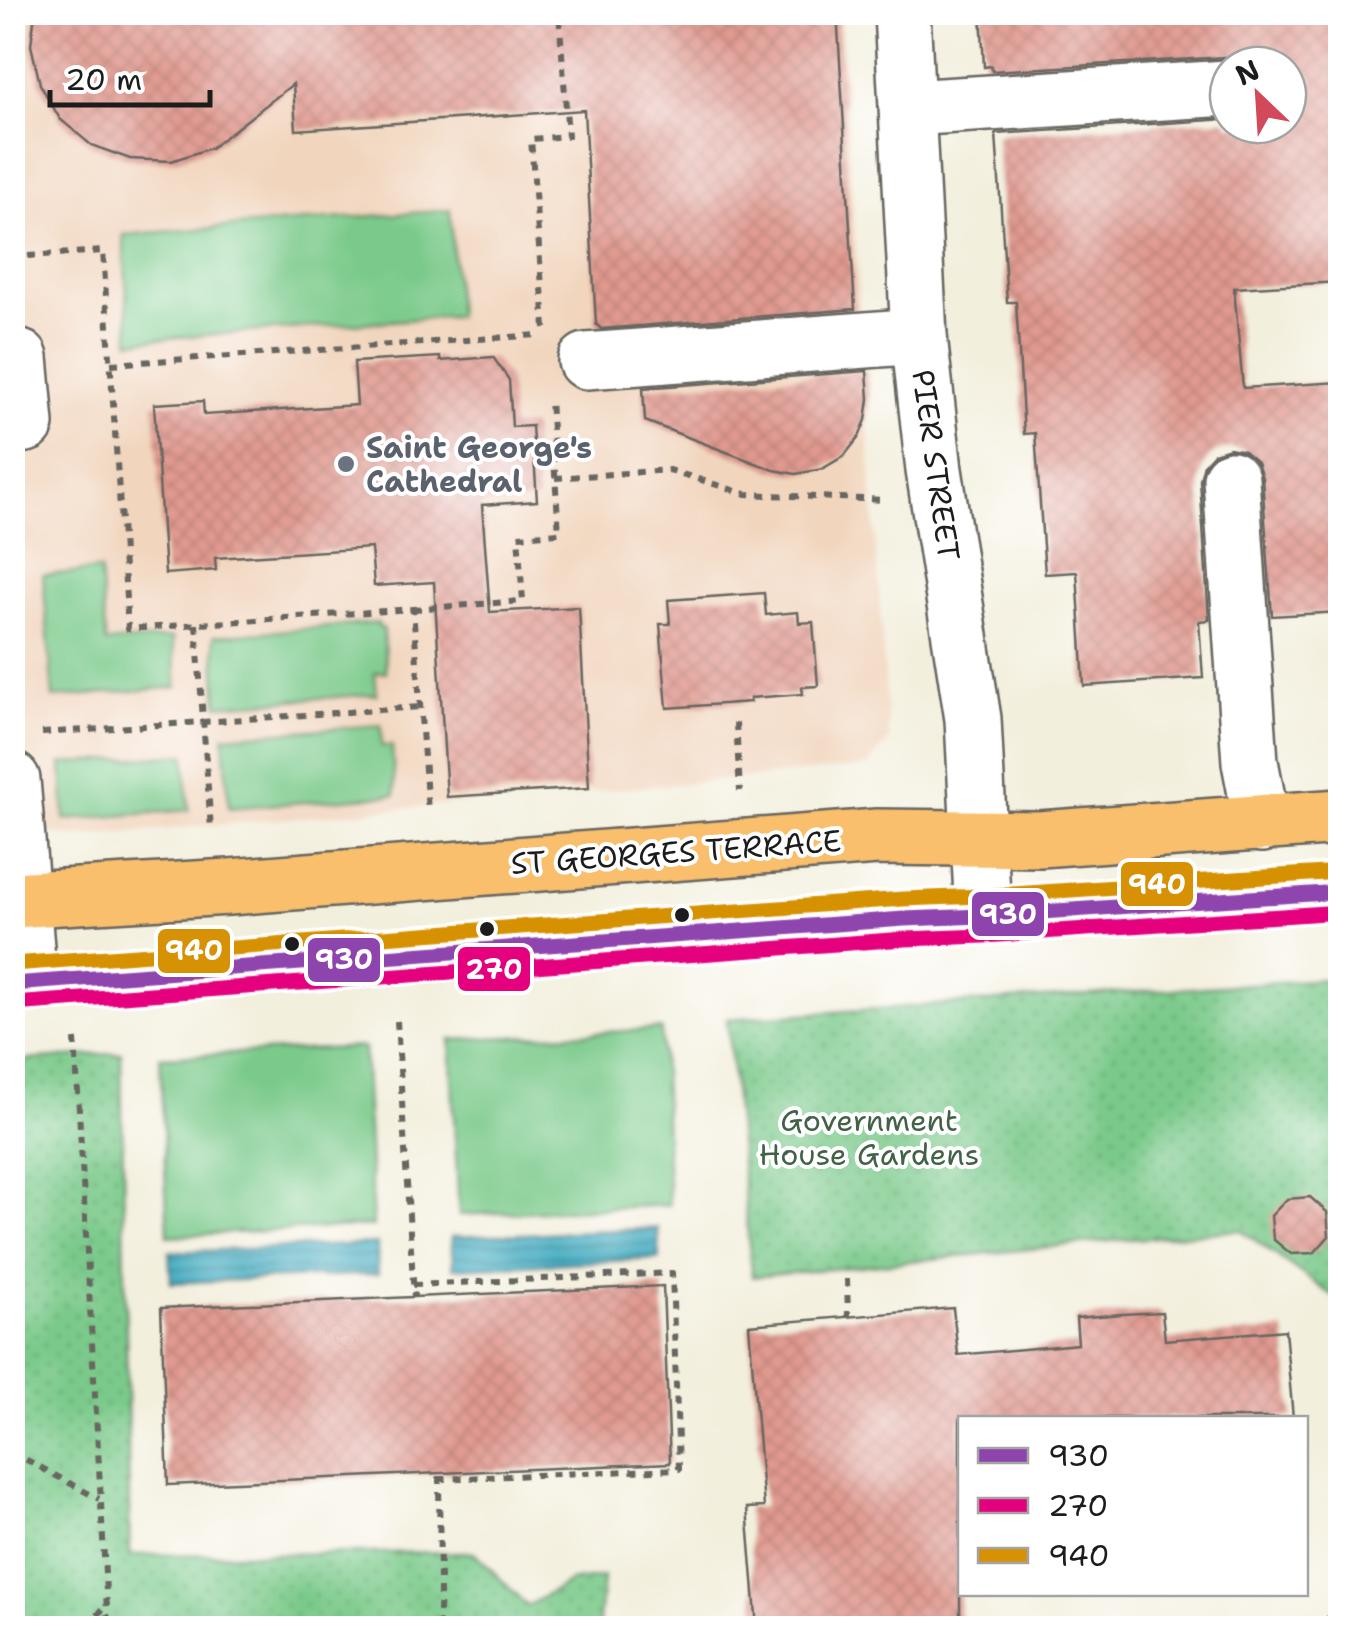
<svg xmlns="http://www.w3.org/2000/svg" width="1353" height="1641" font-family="'Shantell Sans',sans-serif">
<defs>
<pattern id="park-dots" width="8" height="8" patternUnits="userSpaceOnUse" patternTransform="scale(2.5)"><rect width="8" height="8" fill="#7bca8b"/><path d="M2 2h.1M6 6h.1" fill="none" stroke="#6aad77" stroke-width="1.8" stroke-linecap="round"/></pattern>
<pattern id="water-rules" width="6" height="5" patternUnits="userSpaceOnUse" patternTransform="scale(2.5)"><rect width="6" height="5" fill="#40abc0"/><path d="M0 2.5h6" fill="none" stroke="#358a9b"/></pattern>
<pattern id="building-cross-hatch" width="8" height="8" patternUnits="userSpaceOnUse" patternTransform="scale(2.5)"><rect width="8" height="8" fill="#e19a90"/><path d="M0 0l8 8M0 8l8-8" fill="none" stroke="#c0847c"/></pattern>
</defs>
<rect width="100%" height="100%" fill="#fff"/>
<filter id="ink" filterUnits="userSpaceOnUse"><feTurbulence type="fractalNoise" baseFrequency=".01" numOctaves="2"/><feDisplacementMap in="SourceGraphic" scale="20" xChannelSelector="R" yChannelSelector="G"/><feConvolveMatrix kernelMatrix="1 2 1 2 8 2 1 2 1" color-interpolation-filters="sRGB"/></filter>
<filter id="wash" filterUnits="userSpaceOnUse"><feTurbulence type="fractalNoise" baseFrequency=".0048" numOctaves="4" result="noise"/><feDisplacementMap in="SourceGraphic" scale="40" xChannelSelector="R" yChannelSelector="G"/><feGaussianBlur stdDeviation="2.25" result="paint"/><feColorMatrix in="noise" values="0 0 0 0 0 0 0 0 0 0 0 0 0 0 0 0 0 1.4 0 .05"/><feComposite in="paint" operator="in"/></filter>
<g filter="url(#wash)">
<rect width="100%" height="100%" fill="#f3efdd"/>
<polygon fill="#f1d5bd" points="13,13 840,13 889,740 867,767 76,837 13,827"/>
<g fill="#7bca8b" stroke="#4c7354" stroke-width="2.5">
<polygon points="450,210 457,316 130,341 123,235"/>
<polygon points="100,570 106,643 172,638 177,687 53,698 43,575"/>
<polygon points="378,623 379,628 383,628 386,672 375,673 377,694 218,705 214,636"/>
<polygon points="381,725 382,746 392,746 395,795 229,808 224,736"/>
<polygon points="185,754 189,810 65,820 62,764"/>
<polygon points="661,1029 669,1205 459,1215 450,1040"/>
<polygon points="364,1047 373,1226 168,1236 160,1057"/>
</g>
<g fill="url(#park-dots)" stroke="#4c7354" stroke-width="2.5">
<polygon points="1340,978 1340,1301 1241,1230 1121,1240 752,1277 727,1019"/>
<polygon points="121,1053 130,1555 474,1552 527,1606 569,1582 603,1577 599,1621 600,1628 13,1628 13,1061"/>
</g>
<g fill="url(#water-rules)" stroke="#2e646e" stroke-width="2.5">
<polygon points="658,1228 659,1259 453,1268 451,1237"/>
<polygon points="377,1244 378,1274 171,1283 169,1252"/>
</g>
<g id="blocks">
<g fill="url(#building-cross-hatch)">
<polygon points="35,12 837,12 855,309 601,329 596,324 584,110 296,130 293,84 211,148 171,161 130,159 91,145 60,119 40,84 31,45"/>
<polygon points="981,12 1206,12 1200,20 1304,12 1340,12 1340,282 1234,288 1243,388 1340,382 1340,612 1272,616 1262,477 1257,462 1244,451 1230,448 1214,453 1204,464 1200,480 1209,620 1199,621 1203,678 1084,686 1077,572 1045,574 1035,433 1024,434 1016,302 1007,302 996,134 1228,119 1228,125 1288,125 1288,65 1248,65 1241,60 1226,57 992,71 991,66 984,67"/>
<polygon points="440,357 440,361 493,357 509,380 512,427 532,426 537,501 482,505 490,612 579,607 589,788 447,797 434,582 374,586 371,548 215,558 216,570 165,574 154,404 203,401 204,415 357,405 354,362"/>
<polygon points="867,371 869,399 866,420 859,437 844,456 822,469 796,474 774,470 645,421 643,388"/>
<polygon points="764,593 766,615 798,612 799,623 813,622 818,686 802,687 803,694 750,698 750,702 667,708 660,624 670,624 668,600"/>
<polygon points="1310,1197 1327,1212 1329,1236 1314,1253 1291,1254 1273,1239 1271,1216 1287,1199"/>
<polygon points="663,1286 670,1463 168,1485 161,1308"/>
<polygon points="953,1308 958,1355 1078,1344 1076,1318 1122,1314 1162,1312 1165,1340 1285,1330 1293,1418 960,1418 960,1628 757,1628 747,1508 764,1507 749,1325"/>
</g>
</g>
</g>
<g filter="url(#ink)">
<use href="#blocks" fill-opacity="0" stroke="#676660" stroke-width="2.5"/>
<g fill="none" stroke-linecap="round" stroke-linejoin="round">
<g stroke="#676660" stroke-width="60">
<g id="minor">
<polyline points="902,12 919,336 934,470 973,719 983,916"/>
<polyline points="908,108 1228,88"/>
<polyline points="586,361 919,336"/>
<polyline points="12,425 26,424 20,358"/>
<polyline points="1231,479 1250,762 1262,824"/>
<polyline points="12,780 29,983"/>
</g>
</g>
<g stroke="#676660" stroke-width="60">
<g id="major">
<polyline points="12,900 229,887 877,837 1040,839 1340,817"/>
<polyline points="12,984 904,919 983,916 1340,892"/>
</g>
</g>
<g stroke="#676660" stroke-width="6" stroke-dasharray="8 8" stroke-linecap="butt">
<polyline points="12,257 103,251 128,629 413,609 428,811"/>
<polyline points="545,328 531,139 568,136 559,12"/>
<polyline points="111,364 539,335"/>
<polyline points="555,478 669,470 746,494 886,500"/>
<polyline points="413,609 523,601 518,536 559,533 550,400"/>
<polyline points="196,624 211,829"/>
<polyline points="736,723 740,791"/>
<polyline points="42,733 420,707"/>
<polyline points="397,1021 414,1297"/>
<polyline points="75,1039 108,1628"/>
<polyline points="847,1279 848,1316"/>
<polyline points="413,1285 672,1273 679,1469 439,1479"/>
<polyline points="12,1452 99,1499"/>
<polyline points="88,1628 108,1602"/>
<polyline points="438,1628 440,1593 439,1473"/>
<polyline points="1309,1628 1319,1625 1340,1610"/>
</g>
<use href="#minor" stroke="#fff" stroke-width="55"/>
<use href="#major" stroke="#f9bf6d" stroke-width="55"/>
<g stroke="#fff" stroke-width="22">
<polyline id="bus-1" points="12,984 904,919 983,916 1340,892"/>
</g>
<g stroke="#fff" stroke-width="22">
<polyline id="bus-2" points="13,1004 905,939 984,936 1340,912"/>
</g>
<g stroke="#fff" stroke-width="22">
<polyline id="bus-3" points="12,964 903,899 982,896 1339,872"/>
</g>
<use href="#bus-1" stroke="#8e44ad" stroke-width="15"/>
<use href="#bus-2" stroke="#e5007d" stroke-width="15"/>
<use href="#bus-3" stroke="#d69104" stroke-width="15"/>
</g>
</g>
<circle fill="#6b7280" stroke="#fff" stroke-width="4" cx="346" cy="464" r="10"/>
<g fill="#1c1c1c" stroke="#fff" stroke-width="4">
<circle cx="682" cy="915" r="9"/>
<circle cx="487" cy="929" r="9"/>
<circle cx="292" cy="944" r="9"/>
</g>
<g text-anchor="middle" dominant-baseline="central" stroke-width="8" stroke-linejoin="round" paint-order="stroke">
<g font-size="30" font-weight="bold" fill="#5b616d" stroke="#fff" text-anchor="start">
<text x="366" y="447">Saint George's<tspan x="366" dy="34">Cathedral</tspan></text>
</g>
<g font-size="30" fill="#1c1c1c" stroke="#fff">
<text transform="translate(936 465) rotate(82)">PIER STREET</text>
<text transform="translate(676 852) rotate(-4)">ST GEORGES TERRACE</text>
</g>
<g font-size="30" fill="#426248" stroke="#fff">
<text x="869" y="1120">Government<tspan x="869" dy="34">House Gardens</tspan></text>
</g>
</g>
<g stroke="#fff" stroke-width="4">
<rect x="1119" y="860" width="76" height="48" rx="10" fill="#d69104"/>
<rect x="970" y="890" width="76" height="48" rx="10" fill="#8e44ad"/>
<rect x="156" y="927" width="76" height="48" rx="10" fill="#d69104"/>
<rect x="306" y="936" width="76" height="48" rx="10" fill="#8e44ad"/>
<rect x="456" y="945" width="76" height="48" rx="10" fill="#e5007d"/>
</g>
<g font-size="28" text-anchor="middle" font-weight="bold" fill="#fff">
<text x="1157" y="894">940</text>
<text x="1008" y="924">930</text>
<text x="194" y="960">940</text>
<text x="344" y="969">930</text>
<text x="494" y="979">270</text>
</g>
<rect width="1353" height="1641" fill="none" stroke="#fff" stroke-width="50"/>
<rect x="958" y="1416" width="350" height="180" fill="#ffffff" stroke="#a4a4a4" stroke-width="2.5"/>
<rect x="978" y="1448" width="50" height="15" fill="#8e44ad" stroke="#a4a4a4" stroke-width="2.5"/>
<text x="1048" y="1466" font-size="30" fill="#1c1c1c">930</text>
<rect x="978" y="1498" width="50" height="15" fill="#e5007d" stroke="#a4a4a4" stroke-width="2.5"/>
<text x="1048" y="1516" font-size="30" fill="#1c1c1c">270</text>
<rect x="978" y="1548" width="50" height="15" fill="#d69104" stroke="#a4a4a4" stroke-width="2.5"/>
<text x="1048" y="1566" font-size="30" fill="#1c1c1c">940</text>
<g transform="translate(1258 95) rotate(335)"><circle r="48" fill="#ffffff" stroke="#a4a4a4" stroke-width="2.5"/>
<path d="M0-8L18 38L0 25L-18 38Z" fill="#d1495b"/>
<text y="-15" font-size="28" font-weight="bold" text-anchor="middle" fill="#1c1c1c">N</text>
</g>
<path d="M50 90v15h160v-15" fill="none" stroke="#1c1c1c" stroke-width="5"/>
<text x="65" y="90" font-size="30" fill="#1c1c1c" stroke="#ffffff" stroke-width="8" paint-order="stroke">20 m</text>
</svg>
